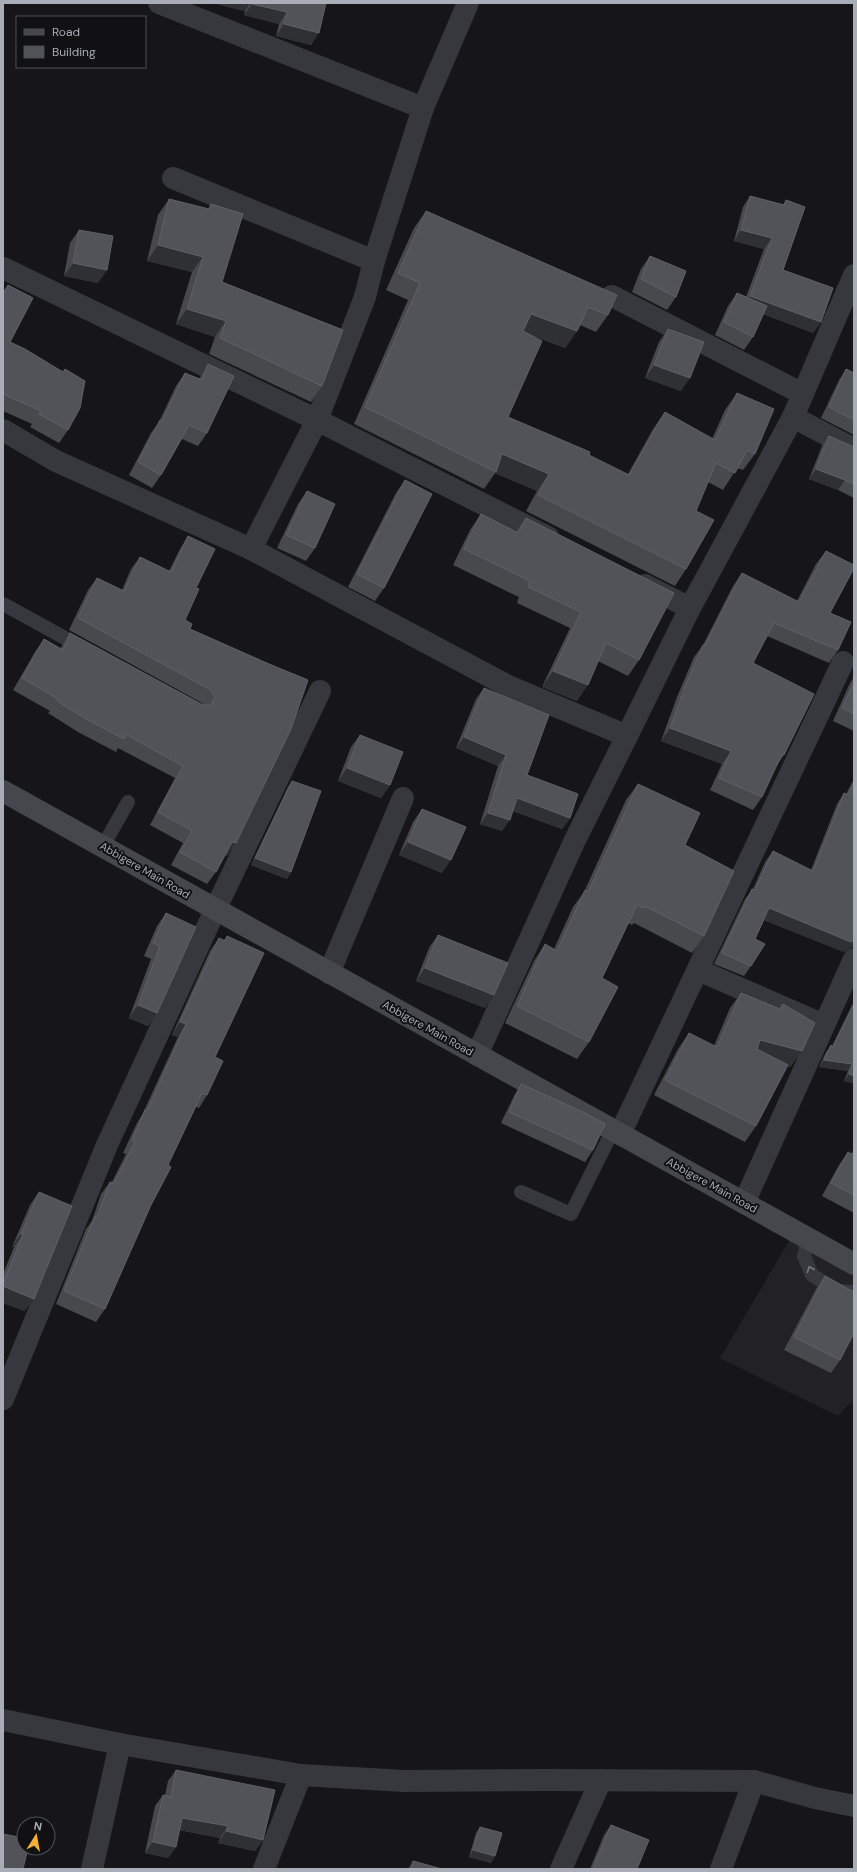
<svg xmlns="http://www.w3.org/2000/svg" width="857" height="1872" font-family="'DM Sans',sans-serif">
<rect width="100%" height="100%" fill="#161618"/>
<polygon fill="#222225" points="795,1231 854,1264 854,1399 838,1416 720,1358"/>
<g fill="none" stroke-linecap="round" stroke-linejoin="round">
<g stroke="#37383d" stroke-width="14">
<polyline points="3,604 83,648"/>
<polyline points="103,846 128,802"/>
<polyline points="521,1192 571,1214 613,1130"/>
<polyline points="808,1239 804,1256 812,1275 838,1291 854,1292"/>
</g>
<g stroke="#37383d" stroke-width="22">
<polyline points="159,3 423,108"/>
<polyline points="173,178 374,261"/>
<polyline points="3,268 317,420 548,537"/>
<polyline points="612,296 803,394"/>
<polyline points="793,417 854,449"/>
<polyline points="3,430 56,461 251,549 508,686 627,736"/>
<polyline points="251,549 317,420 365,297 374,261 423,108 468,3"/>
<polyline points="645,585 690,608"/>
<polyline points="698,970 824,1025"/>
<polyline points="329,973 403,798"/>
<polyline points="477,1055 575,840 627,736 690,608 793,417 854,275"/>
<polyline points="620,1134 843,662"/>
<polyline points="744,1203 854,959"/>
<polyline points="3,1399 107,1145 215,910 320,691"/>
<polyline points="3,1720 120,1744 301,1775 404,1781 546,1780 754,1781 815,1798 854,1806"/>
<polyline points="92,1869 120,1744"/>
<polyline points="264,1869 301,1775"/>
<polyline points="561,1869 601,1780"/>
<polyline points="721,1869 754,1781"/>
</g>
<polyline stroke="#45474d" stroke-width="22" points="3,791 854,1264"/>
</g>
<g fill="#47494d">
<polygon points="213,3 326,3 311,45 276,36 279,24 244,15 245,11"/>
<polygon points="750,196 783,205 786,200 783,270 821,322 813,333 763,314 753,337 744,350 715,335 728,306 737,293 746,297 764,249 734,241 743,207"/>
<polygon points="169,199 208,209 211,204 222,282 322,386 311,402 209,354 215,337 176,324 192,272 147,261 158,215"/>
<polygon points="426,211 608,315 596,332 580,325 577,331 565,348 531,335 508,417 628,474 653,429 665,412 712,439 725,410 737,393 755,454 743,470 737,468 723,490 708,482 696,511 686,569 675,586 526,511 537,491 495,473 484,489 354,424 408,300 386,290 414,228"/>
<polygon points="79,230 98,283 64,276 70,243"/>
<polygon points="650,256 676,297 667,310 632,292 641,269"/>
<polygon points="8,285 10,342 68,430 59,443 30,427 32,424 3,411 3,292"/>
<polygon points="668,329 681,391 645,378 659,342"/>
<polygon points="208,364 207,433 198,446 182,439 161,475 152,488 129,475 151,433 158,424 176,386 185,373 199,379"/>
<polygon points="846,369 854,373 854,435 821,418 839,380"/>
<polygon points="829,436 854,447 854,498 838,490 809,479 822,446"/>
<polygon points="405,480 384,588 375,601 348,587 396,493"/>
<polygon points="307,491 315,548 306,561 277,548 298,504"/>
<polygon points="481,514 516,532 526,518 639,660 628,676 598,661 577,701 542,687 570,628 517,603 519,597 453,565 470,530"/>
<polygon points="188,536 196,588 185,620 190,629 269,664 236,843 227,856 225,855 216,872 207,884 171,865 183,843 150,825 175,778 118,748 116,752 78,732 48,713 50,711 13,690 35,652 44,639 60,649 70,633 203,705 204,705 202,703 69,630 88,590 97,578 122,590 131,569 140,557 169,571 180,549"/>
<polygon points="826,551 830,613 838,650 829,663 767,636 753,663 784,755 775,768 762,797 753,810 710,790 722,764 661,741 677,697 694,657 703,645 733,586 742,573 797,601 816,564"/>
<polygon points="854,677 854,731 833,721 850,683"/>
<polygon points="484,688 527,775 570,818 562,829 513,811 502,831 480,824 498,766 456,748 476,699"/>
<polygon points="360,735 390,785 381,798 338,781 351,747"/>
<polygon points="854,779 854,947 852,947 844,952 764,920 755,939 751,966 744,976 714,964 745,899 753,889 765,862 773,851 811,870 837,804 844,793 846,794"/>
<polygon points="292,781 291,872 287,879 251,865 288,787"/>
<polygon points="638,784 685,845 704,936 692,953 634,923 632,925 628,923 602,978 589,1042 577,1059 505,1023 534,961 545,944 554,949 573,907 584,892 626,800"/>
<polygon points="422,809 442,873 399,855 413,822"/>
<polygon points="166,913 157,1013 148,1026 129,1018 151,959 144,956 157,926"/>
<polygon points="438,935 485,1008 416,981 429,948"/>
<polygon points="227,936 215,1057 207,1095 199,1108 196,1107 168,1165 105,1309 96,1322 56,1304 86,1229 92,1221 101,1194 110,1182 112,1182 126,1154 123,1153 137,1123 142,1115 178,1037 172,1035 210,951 219,938 224,940"/>
<polygon points="741,993 779,1009 783,1004 802,1051 790,1067 787,1066 756,1126 745,1142 654,1095 678,1049 689,1033 714,1046 730,1008"/>
<polygon points="854,1001 854,1083 844,1081 848,1071 819,1067 826,1052 831,1045 832,1046"/>
<polygon points="521,1084 593,1150 585,1162 501,1123 514,1096"/>
<polygon points="854,1149 854,1213 822,1196 839,1165 848,1152 851,1154"/>
<polygon points="39,1192 25,1311 3,1303 3,1274 14,1247 12,1247 30,1205"/>
<polygon points="825,1276 840,1360 831,1373 784,1350 816,1289"/>
<polygon points="176,1770 263,1840 255,1851 218,1843 220,1838 179,1830 176,1847 168,1858 145,1853 155,1806 163,1795 165,1795 168,1781"/>
<polygon points="611,1825 637,1869 590,1869 604,1835"/>
<polygon points="480,1827 495,1856 491,1863 469,1857 476,1833"/>
<polygon points="413,1861 442,1869 408,1869"/>
</g>
<g fill="#2f3033">
<polygon points="213,3 250,3 245,11"/>
<polygon points="252,4 287,12 279,24 244,15"/>
<polygon points="284,24 319,33 311,45 276,36"/>
<polygon points="741,230 772,238 764,249 734,241"/>
<polygon points="158,245 203,257 192,272 147,261"/>
<polygon points="73,263 107,270 98,283 64,276"/>
<polygon points="750,296 821,322 813,333 742,306"/>
<polygon points="187,309 226,321 215,337 176,324"/>
<polygon points="531,314 577,331 565,348 519,331"/>
<polygon points="654,365 690,378 681,391 645,378"/>
<polygon points="502,454 549,474 537,491 495,473"/>
<polygon points="816,469 845,480 838,490 809,479"/>
<polygon points="553,671 588,685 577,701 542,687"/>
<polygon points="670,728 731,751 722,764 661,741"/>
<polygon points="464,737 506,755 498,766 456,748"/>
<polygon points="347,768 390,785 381,798 338,781"/>
<polygon points="517,798 570,818 562,829 509,809"/>
<polygon points="488,813 510,820 502,831 480,824"/>
<polygon points="232,842 236,843 227,856 224,854"/>
<polygon points="408,842 451,860 442,873 399,855"/>
<polygon points="255,858 291,872 287,879 251,865"/>
<polygon points="769,908 854,940 854,947 852,947 844,952 761,919"/>
<polygon points="425,968 494,995 485,1008 416,981"/>
<polygon points="138,1005 157,1013 148,1026 129,1018"/>
<polygon points="180,1022 186,1024 178,1037 172,1035"/>
<polygon points="760,1040 802,1051 790,1067 749,1056"/>
<polygon points="824,1060 852,1064 848,1071 819,1067"/>
<polygon points="849,1074 854,1076 854,1083 844,1081"/>
<polygon points="21,1234 23,1234 14,1247 12,1247"/>
<polygon points="3,1286 34,1299 25,1311 3,1303"/>
<polygon points="182,1818 228,1826 220,1838 174,1829"/>
<polygon points="226,1831 263,1840 255,1851 218,1843"/>
<polygon points="153,1842 176,1847 168,1858 145,1853"/>
<polygon points="473,1850 495,1856 491,1863 469,1857"/>
</g>
<g fill="#525359" stroke="#5f6168">
<polygon points="252,3 326,3 319,33 284,24 287,12 252,4"/>
<polygon points="750,196 784,205 786,200 805,207 783,270 833,288 821,322 750,296 772,238 741,230"/>
<polygon points="169,199 209,209 211,204 243,214 222,282 343,330 322,386 220,338 226,321 187,309 203,257 158,245"/>
<polygon points="426,211 617,295 608,315 588,307 577,331 531,314 523,331 542,341 508,417 590,452 589,455 629,475 665,412 715,440 737,393 774,409 755,454 747,450 735,473 716,463 696,511 714,520 686,569 538,495 549,474 502,454 496,472 365,407 420,283 398,273"/>
<polygon points="79,230 113,236 107,270 73,263"/>
<polygon points="650,256 686,271 676,297 641,279"/>
<polygon points="8,285 33,298 10,342 25,349 63,372 65,369 85,381 80,408 68,430 39,414 41,411 3,394 3,294"/>
<polygon points="737,293 767,306 753,337 724,322"/>
<polygon points="668,329 704,342 690,378 654,365"/>
<polygon points="208,364 234,376 207,433 189,425 161,475 138,462 160,420 162,421 185,373 202,380"/>
<polygon points="846,369 854,373 854,420 829,407"/>
<polygon points="829,436 854,447 854,484 845,480 816,469"/>
<polygon points="405,480 432,494 384,588 357,574"/>
<polygon points="307,491 335,504 315,548 286,535"/>
<polygon points="481,514 518,533 526,518 674,593 639,660 606,643 588,685 553,671 581,612 528,587 530,581 464,549"/>
<polygon points="188,536 215,549 196,588 199,589 185,620 192,624 190,629 269,664 308,680 291,729 236,843 232,842 216,872 180,852 192,831 158,812 183,766 127,735 124,739 86,719 57,701 58,699 22,678 44,639 63,650 70,633 203,705 211,705 215,697 211,690 78,618 97,578 124,591 140,557 171,572"/>
<polygon points="826,551 854,565 854,568 830,613 851,622 838,650 774,623 753,663 814,694 784,755 782,754 762,797 719,778 731,751 670,728 686,684 703,645 705,645 742,573 799,602"/>
<polygon points="854,682 854,714 842,708"/>
<polygon points="484,688 549,715 527,775 578,794 570,818 517,798 510,820 488,813 506,755 464,737"/>
<polygon points="360,735 403,752 390,785 347,768"/>
<polygon points="292,781 321,791 291,872 255,858"/>
<polygon points="854,782 854,940 851,942 769,908 755,939 765,944 751,966 722,953 752,889 755,890 773,851 813,871 844,793 848,795"/>
<polygon points="638,784 700,813 685,845 734,871 704,936 645,906 644,908 637,905 602,978 618,987 589,1042 517,1006 545,944 557,951 585,890 588,892"/>
<polygon points="422,809 466,827 451,860 408,842"/>
<polygon points="166,913 196,927 157,1013 138,1005 160,946 153,943"/>
<polygon points="438,935 508,963 494,995 425,968"/>
<polygon points="227,936 264,953 215,1057 223,1061 207,1095 202,1093 168,1165 171,1167 151,1205 105,1309 64,1291 95,1216 97,1217 110,1182 114,1183 135,1142 132,1140 145,1110 147,1111 186,1024 180,1022 219,938 225,941"/>
<polygon points="741,993 780,1009 783,1004 815,1023 802,1051 760,1040 757,1049 788,1065 756,1126 665,1080 689,1033 717,1047"/>
<polygon points="854,1004 854,1076 849,1074 852,1064 824,1060 831,1045 833,1047"/>
<polygon points="521,1084 583,1112 605,1124 593,1150 509,1112"/>
<polygon points="848,1152 853,1155 854,1153 854,1195 831,1183"/>
<polygon points="39,1192 72,1206 34,1299 3,1286 3,1284 23,1234 21,1234"/>
<polygon points="825,1276 854,1292 854,1333 840,1360 794,1337"/>
<polygon points="176,1770 275,1790 263,1840 226,1831 228,1826 182,1818 176,1847 153,1842 163,1795 171,1797"/>
<polygon points="611,1825 649,1840 637,1869 593,1869"/>
<polygon points="480,1827 502,1833 495,1856 473,1850"/>
<polygon points="3,1834 24,1838 24,1848 28,1848 23,1869 3,1869"/>
<polygon points="413,1861 442,1869 411,1869"/>
</g>
<defs><path id="oneway-chevron" d="M-2-3.5L2.5 0L-2 3.5" fill="none" stroke-width="1.6" stroke-linecap="round" stroke-linejoin="round"/></defs>
<use stroke="#757881" href="#oneway-chevron" transform="translate(810 1269) rotate(-112)"/>
<g text-anchor="middle" dominant-baseline="central" stroke-width="4" stroke-linejoin="round" paint-order="stroke">
<g font-size="11" fill="#a8adb8" stroke="#111113">
<text transform="translate(145 870) rotate(30)">Abbigere Main Road</text>
<text transform="translate(428 1028) rotate(29)">Abbigere Main Road</text>
<text transform="translate(712 1185) rotate(29)">Abbigere Main Road</text>
</g>
</g>
<rect width="857" height="1872" fill="none" stroke="#a8adb8" stroke-width="8"/>
<rect x="16" y="16" width="130" height="52" fill="#111113" stroke="#4d4f55"/>
<rect x="24" y="29" width="20" height="6" fill="#45474d" stroke="#4d4f55"/>
<text x="52" y="36" font-size="12" fill="#a8adb8">Road</text>
<rect x="24" y="46" width="20" height="12" fill="#525359" stroke="#4d4f55"/>
<text x="52" y="56" font-size="12" fill="#a8adb8">Building</text>
<g transform="translate(36 1836) rotate(11)"><circle r="19" fill="#111113" stroke="#4d4f55"/>
<path d="M0-3L7 15L0 10L-7 15Z" fill="#f2b134"/>
<text y="-6" font-size="11" font-weight="bold" text-anchor="middle" fill="#a8adb8">N</text>
</g>
</svg>
